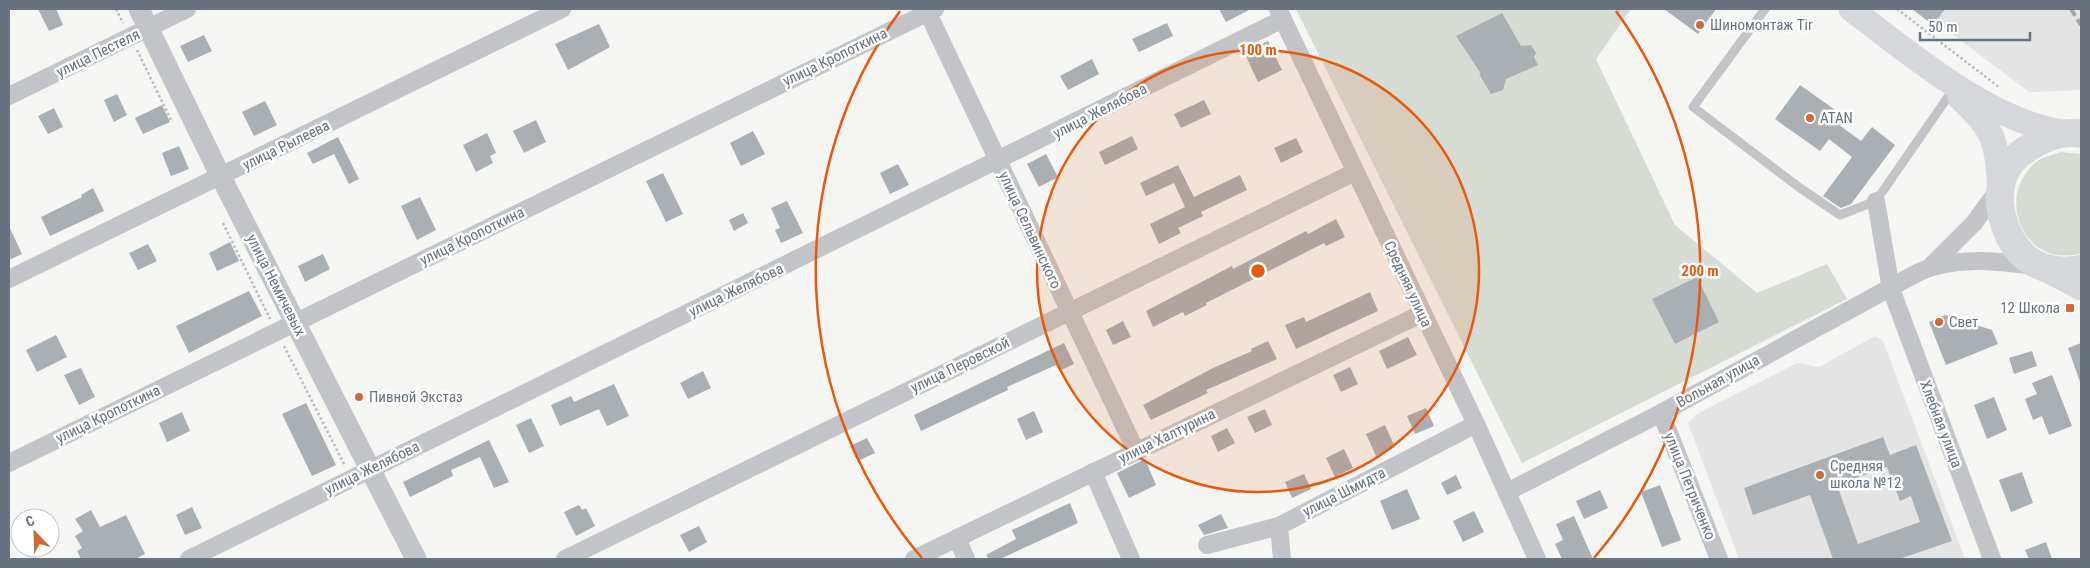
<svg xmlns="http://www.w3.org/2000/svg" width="2090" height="568" font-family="'Roboto Condensed',sans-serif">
<rect width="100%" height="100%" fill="#f5f5f3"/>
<g fill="#e3e4e3">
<polygon points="1919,9 2081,9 2081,90 2029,92"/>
<polygon points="1875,336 1883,341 1965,559 1739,559 1688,423 1697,414 1797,363 1819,367"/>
</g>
<g fill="#d6dcd4">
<polygon points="1296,9 1631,9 1596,59 1675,225 1757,293 1827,264 1847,299 1522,463"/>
<path d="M2061,152l20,2v99c-55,17 -88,-54 -45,-91 6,-5 17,-7 25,-10z"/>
</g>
<g fill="#aaafb4" fill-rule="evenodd">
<polygon points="38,9 56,9 63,25 49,31"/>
<polygon points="1219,9 1251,9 1226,22"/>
<polygon points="1664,9 1716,9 1698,34"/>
<polygon points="1912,9 1945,9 1933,25"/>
<polygon points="1502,13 1521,46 1531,45 1536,53 1534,57 1538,65 1506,79 1503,90 1491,94 1479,74 1481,74 1456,36"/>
<polygon points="1167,23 1173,36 1139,52 1132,39"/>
<polygon points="599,24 610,47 568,70 555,44"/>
<polygon points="204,35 212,51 188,62 180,46"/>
<polygon points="1268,41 1282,70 1258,82 1244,52"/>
<polygon points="1092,59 1099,74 1068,90 1060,76"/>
<polygon points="1800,85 1845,117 1839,125 1861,141 1872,127 1895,145 1851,204 1841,208 1823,196 1852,157 1829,139 1820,151 1775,119"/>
<polygon points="117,94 127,115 114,122 104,100"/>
<polygon points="1204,100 1211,114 1181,128 1174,114"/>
<polygon points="265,101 277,125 254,136 242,112"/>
<polygon points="162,105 170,122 143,134 135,118"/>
<polygon points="54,108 63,127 48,134 38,116"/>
<polygon points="536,120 546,142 524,153 513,131"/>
<polygon points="753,131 765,154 741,166 730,143"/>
<polygon points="487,133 496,153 490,156 493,163 476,172 463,145"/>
<polygon points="1132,136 1138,149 1105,165 1099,152"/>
<polygon points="338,137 359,179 349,184 334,154 313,164 307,153"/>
<polygon points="1296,138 1303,152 1281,163 1274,148"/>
<polygon points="179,146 189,169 171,176 162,153"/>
<polygon points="1046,154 1058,177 1039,187 1027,164"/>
<polygon points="898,164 909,185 890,194 880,173"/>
<polygon points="1178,165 1194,197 1240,175 1247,190 1201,212 1203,216 1178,228 1181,233 1159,244 1150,224 1185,207 1174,183 1146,196 1140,183"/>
<polygon points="663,173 683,214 666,222 646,181"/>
<polygon points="93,188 104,211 50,236 41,217 82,197 81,195"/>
<polygon points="420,197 436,230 417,240 401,206"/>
<polygon points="787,201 803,233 781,243 775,230 780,228 771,208"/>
<polygon points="743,213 748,223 734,231 729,220"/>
<polygon points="1336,219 1345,237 1326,246 1324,243 1206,303 1207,305 1185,316 1183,312 1153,327 1146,311 1232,266 1233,269 1306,231 1308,234"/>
<polygon points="9,226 22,254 9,260"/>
<polygon points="230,242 239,261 217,271 209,253"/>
<polygon points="148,244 157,261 138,270 129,253"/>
<polygon points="323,254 330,269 305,282 298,266"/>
<polygon points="1697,277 1719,322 1675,344 1652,299"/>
<polygon points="249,291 262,316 189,353 176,326"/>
<polygon points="1370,292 1378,311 1296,349 1285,325 1304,317 1306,322"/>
<polygon points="1945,315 1992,330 1998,344 1946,365 1929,322"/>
<polygon points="1123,321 1131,337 1113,345 1106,330"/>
<polygon points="56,335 67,357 37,372 26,350"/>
<polygon points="1408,337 1417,355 1387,369 1379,351"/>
<polygon points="1268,341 1277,359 1206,390 1208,393 1151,420 1143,405 1213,368 1252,351 1251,349"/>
<polygon points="1064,343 1074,364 1059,371 1056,365 1007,387 1008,390 921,431 914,415"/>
<polygon points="2081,343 2081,382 2080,382 2068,348"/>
<polygon points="2032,351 2037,366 2014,374 2009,358"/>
<polygon points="1350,367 1358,384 1341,392 1333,375"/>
<polygon points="81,368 95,397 79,405 64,375"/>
<polygon points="703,371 711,388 688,399 680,383"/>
<polygon points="2052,375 2072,426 2049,435 2042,416 2033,420 2025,399 2037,394 2032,383"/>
<polygon points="614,384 629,416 607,426 599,409 560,426 551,405 571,396 574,402"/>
<polygon points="1994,397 2007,430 1987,439 1974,405"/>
<polygon points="306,403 336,465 312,476 282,414"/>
<polygon points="1426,408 1434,426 1415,434 1407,416"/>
<polygon points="1265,409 1272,425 1255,433 1247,417"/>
<polygon points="1034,411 1043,432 1026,440 1017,419"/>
<polygon points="182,412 190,431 167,442 159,423"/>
<polygon points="531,418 544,446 529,453 516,425"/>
<polygon points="1385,425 1395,447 1376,456 1366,434"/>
<polygon points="1227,428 1235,443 1218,452 1211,436"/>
<path d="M1883,437l7,18 26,-10 36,96 -53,18h-66l-23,-64 -57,20 -9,-27zM1887,467l13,34 11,-5 9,26 -62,22 -21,-59z"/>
<polygon points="867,438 875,453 858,461 850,446"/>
<polygon points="489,440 509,482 494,488 480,457 451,470 453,476 410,497 403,482"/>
<polygon points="1344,449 1353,468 1335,477 1326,458"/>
<polygon points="1145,459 1156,485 1129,498 1117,473"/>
<polygon points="2022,472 2033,503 2011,512 1999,480"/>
<polygon points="1304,474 1311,489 1292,498 1285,482"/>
<polygon points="1456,475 1462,488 1447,495 1441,483"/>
<polygon points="1660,485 1681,540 1662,547 1641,492"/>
<polygon points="1407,489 1420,519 1392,530 1380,501"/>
<polygon points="1600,490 1608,508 1584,519 1576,501"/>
<polygon points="1070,503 1078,523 1000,559 989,559 986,555 1016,539 1012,530"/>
<polygon points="579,505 582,510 586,508 595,526 576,536 564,512"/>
<polygon points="192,507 202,528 185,535 176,515"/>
<polygon points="91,510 100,527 126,515 145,554 135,559 81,559 77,551 82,548 75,536 83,531 75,519"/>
<polygon points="1474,511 1484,532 1463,542 1453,521"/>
<polygon points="1221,514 1228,528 1204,535 1198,525"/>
<polygon points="1574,516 1593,559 1562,559 1555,544 1563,540 1556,524"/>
<polygon points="699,526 707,542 689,552 680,535"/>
<polygon points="2046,542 2052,559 2029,559 2025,550"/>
</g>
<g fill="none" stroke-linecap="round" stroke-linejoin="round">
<g stroke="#b9bbbe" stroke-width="2.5" stroke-dasharray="2.5 2.5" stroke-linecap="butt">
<polyline points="116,9 123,23"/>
<polyline points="1897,9 1999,87"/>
<polyline points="137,50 172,122"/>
<polyline points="223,223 270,319"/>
<polyline points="284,346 345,466"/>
</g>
<polyline stroke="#c2c4c7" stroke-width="9" points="1765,9 1693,107 1800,188 1840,215 1876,201 1952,91"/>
<g stroke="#c2c4c7" stroke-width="18">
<polyline points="926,9 1136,451"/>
<polyline points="1278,9 1476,424 1537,559"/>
<polyline points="9,96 187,9"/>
<polyline points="1876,201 1891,289 1992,559"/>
<polyline points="1929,268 1974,223 1999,189"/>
<polyline points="9,279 562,9"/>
<polyline points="1661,413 1719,559"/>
<polyline points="9,463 935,9"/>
<polyline points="1093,472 1131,559"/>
<path d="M1507,492l154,-79 258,-141c37,-16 77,-11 116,-6"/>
<polyline points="1279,526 1282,559"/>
<polyline points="957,538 966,559"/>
<polyline points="1207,545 1279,526 1476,424"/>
<polyline points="189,559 1283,19"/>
<polyline points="565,559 1355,172"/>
<polyline points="914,559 1421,314"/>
</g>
<polyline stroke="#c2c4c7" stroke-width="21" points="139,9 221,177 416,559"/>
<g stroke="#d5d7db" stroke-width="25">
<path d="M1851,9c59,45 144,117 219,124"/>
<path d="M1960,98c35,32 36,42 40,89"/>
<polyline points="2043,268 2081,288"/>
</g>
<path stroke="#d5d7db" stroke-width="28" d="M2081,134c-13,-3 -29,1 -41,7 -11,6 -23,13 -30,23 -11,16 -12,35 -8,52 10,40 38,61 79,53"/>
<polyline stroke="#a3a7ac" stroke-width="4" stroke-dasharray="8 4" stroke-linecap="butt" points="2071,9 2081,25"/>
</g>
<circle cx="1258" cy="271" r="221" fill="#e8590c" fill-opacity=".12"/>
<g fill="none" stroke="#e8590c" stroke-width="2.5">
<circle cx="1258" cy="271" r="221"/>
<path d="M922 558A442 442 0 0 1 900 11M1616 11A442 442 0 0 1 1594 558"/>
</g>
<g fill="#d16937" stroke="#fff" stroke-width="2">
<circle cx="1700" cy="25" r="5"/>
<circle cx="1810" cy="118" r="5"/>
<rect x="2065" y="303" width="10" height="10" rx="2.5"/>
<circle cx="1939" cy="322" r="5"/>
<circle cx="359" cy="397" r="5"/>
<circle cx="1820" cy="475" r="5"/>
</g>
<g text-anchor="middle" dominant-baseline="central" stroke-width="5" stroke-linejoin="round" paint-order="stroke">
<g font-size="15" fill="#687380" stroke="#fff" text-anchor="start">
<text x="1710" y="25">Шиномонтаж Tir</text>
<text x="1820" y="118">ATAN</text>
<text x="2060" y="308" text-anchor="end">12 Школа</text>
<text x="1949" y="322">Свет</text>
<text x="369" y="397">Пивной Экстаз</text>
<text x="1830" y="466">Средняя<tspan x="1830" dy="17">школа №12</tspan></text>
</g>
<g font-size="15" fill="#687380" stroke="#fff">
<text transform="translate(98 53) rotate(-26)">улица Пестеля</text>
<text transform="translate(835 57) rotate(-26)">улица Кропоткина</text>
<text transform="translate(1100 111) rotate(-27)">улица Желябова</text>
<text transform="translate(286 145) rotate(-26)">улица Рылеева</text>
<text transform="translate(1030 230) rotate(65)">улица Сельвинского</text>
<text transform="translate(472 236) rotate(-26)">улица Кропоткина</text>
<text transform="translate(1408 284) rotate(65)">Средняя улица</text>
<text transform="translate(276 285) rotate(63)">улица Немичевых</text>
<text transform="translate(736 290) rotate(-26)">улица Желябова</text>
<text transform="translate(960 365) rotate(-26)">улица Перовской</text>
<text transform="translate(1718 381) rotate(-29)">Вольная улица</text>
<text transform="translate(108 414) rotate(-26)">улица Кропоткина</text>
<text transform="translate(1941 424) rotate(69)">Хлебная улица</text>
<text transform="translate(1167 436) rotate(-26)">улица Халтурина</text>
<text transform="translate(372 468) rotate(-26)">улица Желябова</text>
<text transform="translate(1690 486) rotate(68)">улица Петриченко</text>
<text transform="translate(1344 492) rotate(-27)">улица Шмидта</text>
</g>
</g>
<circle cx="1258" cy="271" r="8" fill="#e8590c" stroke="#fff" stroke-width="2.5"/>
<g font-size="15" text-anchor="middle" font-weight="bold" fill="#e8590c" stroke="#fff" stroke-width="5" stroke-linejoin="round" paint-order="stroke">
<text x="1258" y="55">100 m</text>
<text x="1700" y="276">200 m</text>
</g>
<rect width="2090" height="568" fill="none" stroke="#687380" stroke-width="20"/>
<g transform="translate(35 533) rotate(337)"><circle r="24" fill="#ffffff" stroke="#c3c7cc"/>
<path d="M0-4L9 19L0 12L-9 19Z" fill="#d16937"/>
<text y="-8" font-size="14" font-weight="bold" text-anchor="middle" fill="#687380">С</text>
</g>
<path d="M1920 32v8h110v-8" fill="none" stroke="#687380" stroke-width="2.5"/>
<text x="1928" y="32" font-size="15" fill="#687380" stroke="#ffffff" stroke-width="4" paint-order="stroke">50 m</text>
</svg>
